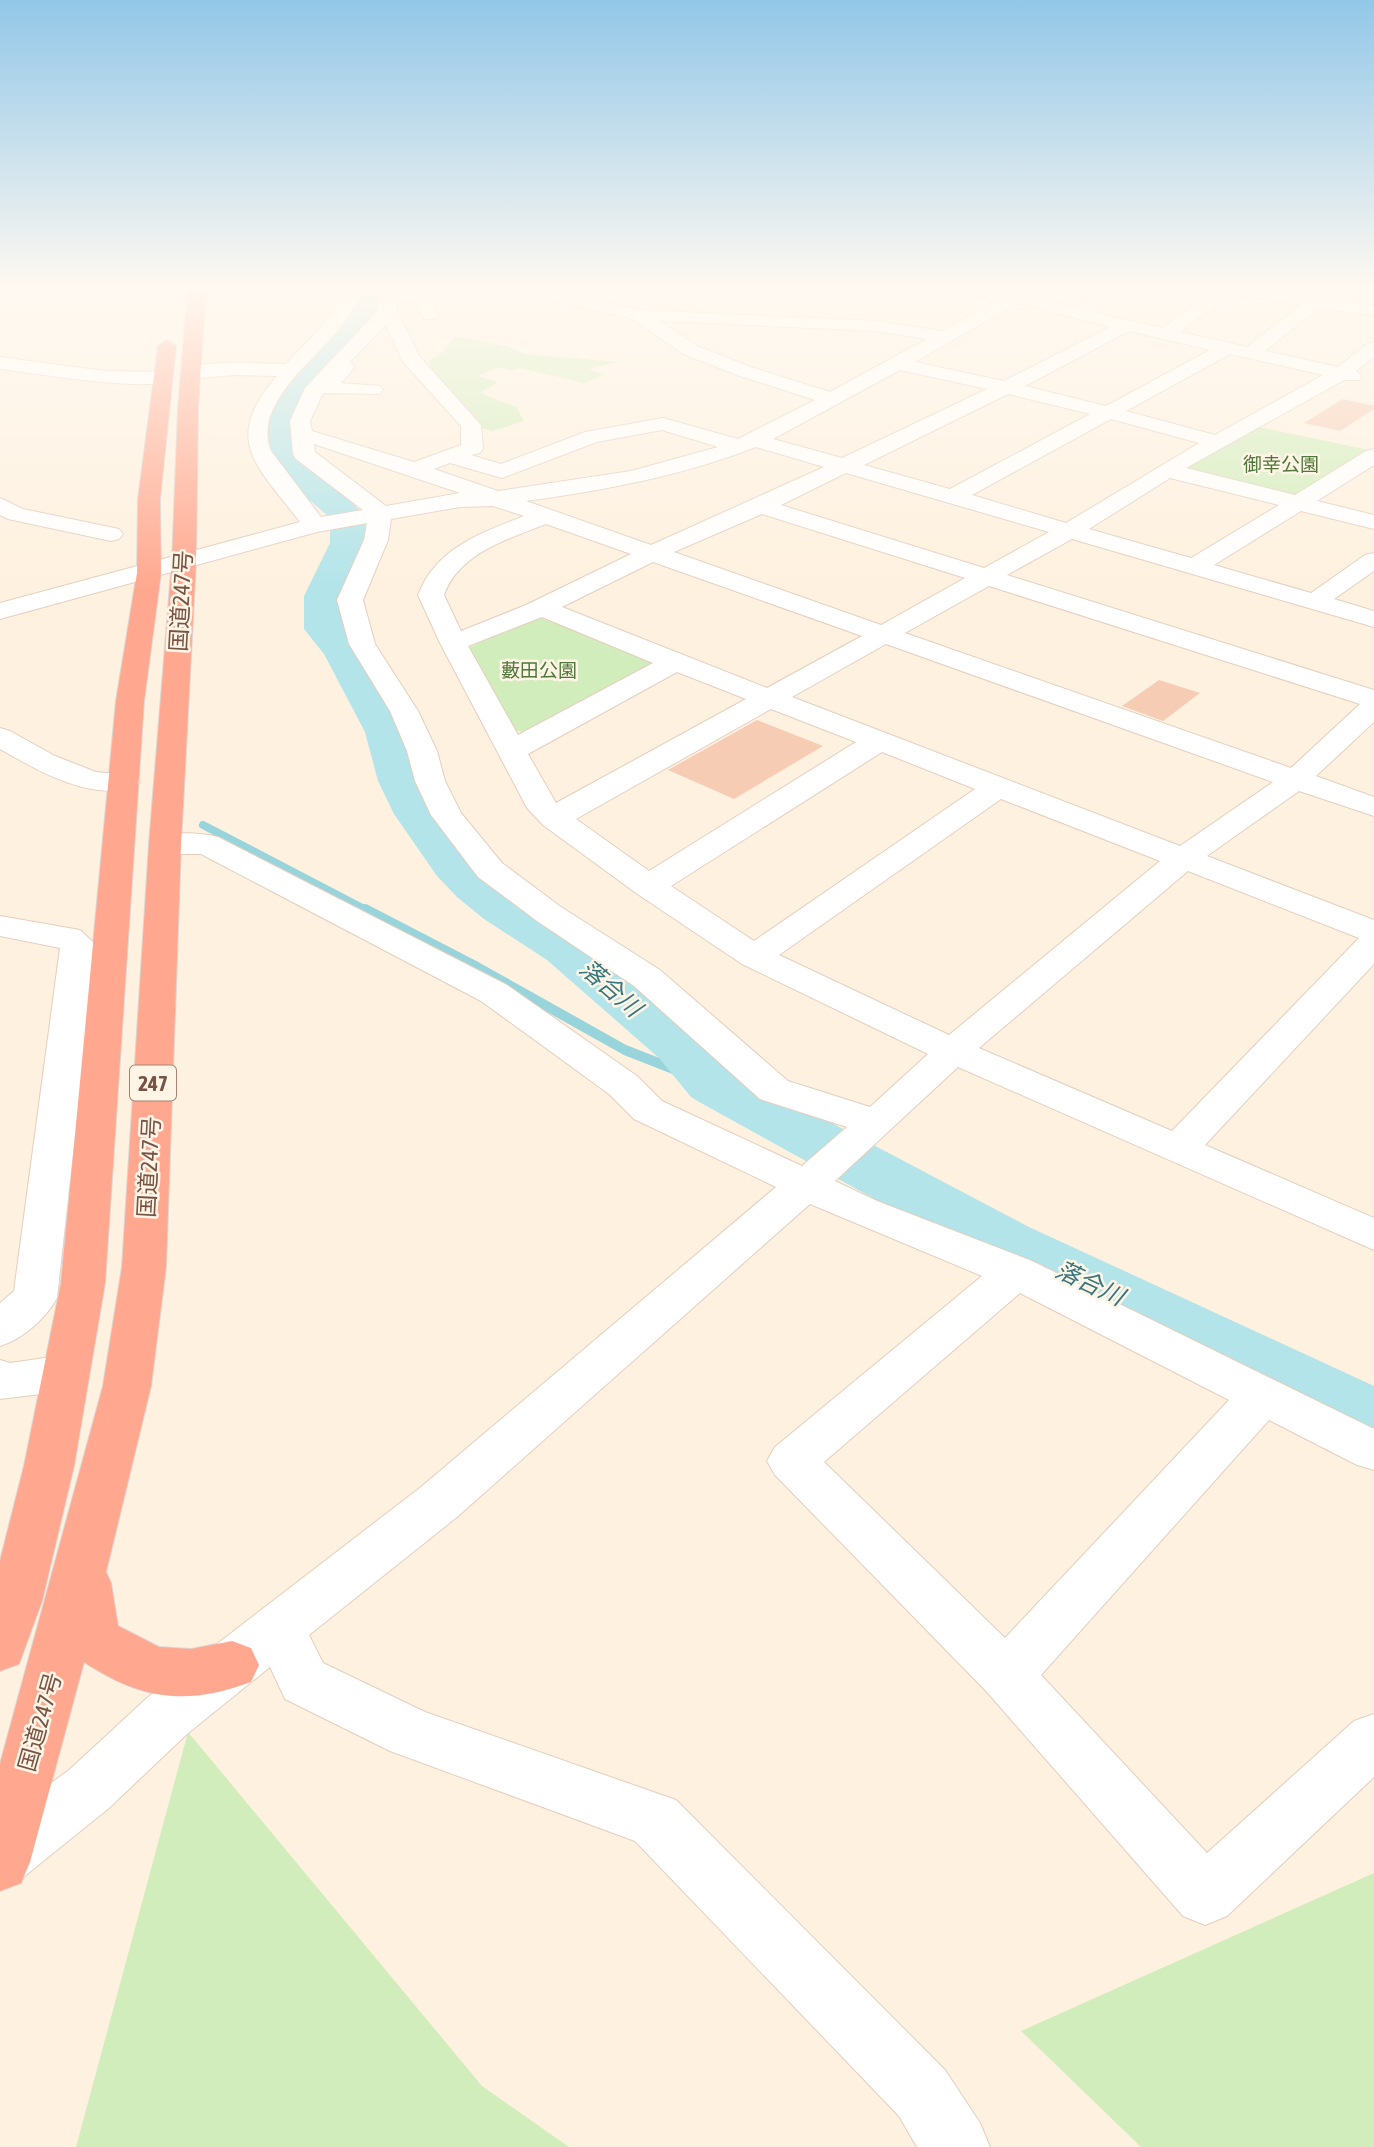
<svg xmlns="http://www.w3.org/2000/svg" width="1374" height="2147" font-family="'Asap Condensed','Noto Sans JP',sans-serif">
<rect width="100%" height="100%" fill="#fef1df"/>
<g fill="#d2edbc">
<polygon points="455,336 506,346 526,354 618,362 589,369 603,375 585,383 519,368 511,371 500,367 477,376 498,382 480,393 516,407 524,421 492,431 471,425 429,381 430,359 438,357"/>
<polygon points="1249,425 1374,451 1301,502 1167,470"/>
<polygon points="538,617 660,662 527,732 515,731 468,648 531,618"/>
<polygon points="188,1732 482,2086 569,2147 76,2147"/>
<polygon points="1374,1873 1374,2147 1141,2147 1021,2031"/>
</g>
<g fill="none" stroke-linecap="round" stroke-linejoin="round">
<polyline stroke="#97d4dc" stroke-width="8" points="203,825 368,911"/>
<polyline stroke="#97d4dc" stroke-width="10" points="365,909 477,967 625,1050 712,1084"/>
<path fill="#b2e4e9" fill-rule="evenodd" d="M359,288h26c-5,14 -7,28 -17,40 -28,36 -107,80 -61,132l58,55 1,28 -24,53 2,31 18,22 47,83 15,49 17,32 30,43 22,19 27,22 65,41 114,96 34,37 296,156 345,159v60l-25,-8 -366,-179 -282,-156 -10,-6 -32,-39 -112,-98 -63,-41 -27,-22 -20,-21 -43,-62 -16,-33 -13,-49 -41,-78 -20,-25v-33l26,-53v-25c-21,-20 -50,-39 -63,-66 -27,-56 53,-97 81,-134 6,-8 8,-20 11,-30z"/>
</g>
<g fill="#f6ccb4">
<polygon points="1343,399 1374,406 1374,409 1340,431 1304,423"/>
<polygon points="1159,680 1200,693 1163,721 1122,706"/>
<polygon points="757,720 823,746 734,799 668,770"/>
</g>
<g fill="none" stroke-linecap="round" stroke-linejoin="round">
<g stroke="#e5cebd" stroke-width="2">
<g id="minor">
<path d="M342,288h16l4,6c-8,15 -17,28 -28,41 -26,30 -81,72 -63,116l50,66 42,-7 -67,-51 -3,-5 -3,-33 15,-33 68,-72 5,-8 3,-20h16v4c30,0 28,-4 42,23l-3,4h-12l-9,-17h-19v6l23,48 62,69 2,23 -3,5 -9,2 30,9 84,-32 78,-14 75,21 77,-39 -78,-25 -54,-21 -51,-35 -113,-27 -2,-4h28l93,22 238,11 66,10 59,-33 -60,-5 -8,-5h67l13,3 6,-3h20l-9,8 45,12 33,-20h19l-35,24 71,16 53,-40h41l55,8 10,-8h13l3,3 -8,8 44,7v10l-55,-8 -54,43 73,16 29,-23 7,-2v15l-18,14 6,5 -3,4h-15l-158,88 109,27 71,-44 8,-2v16l-57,36 57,14v14l-73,-18 -87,54 97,28 54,-38 9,-2v18l-40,28 40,12v16l-302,-88 -65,36 367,115v32l-58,54 58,21v19l-75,-25 -92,65 167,64v44l-169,181 169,73v32l-416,-183 -123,114 42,20 155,60 342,168v41l-17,-5 -88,-45 -228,255 166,178 147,-132 20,-7v63l-147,139 -22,9 -22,-9 -196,-224 -212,-217 -8,-14 8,-14 207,-171 -172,-72 -353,313 -148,118 14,28 102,49 251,88 269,270 35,53 10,24h-73l-18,-31 -264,-275 -245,-90 -105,-52 -15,-32 -83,67 -78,74 -88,71 -21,8v-66l69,-51 78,-72 274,-211 355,-300 -142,-68 -25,-25 -128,-93 -280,-147h-36l-11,-3 -5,-7 5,-7c20,-5 44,-5 64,0l289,148 130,91 25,25 140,65 45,-39 -87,-28 -126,-113 -97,-65 -59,-44 -47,-62 -16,-34 -8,-30 -17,-40 -41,-67 -12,-44 27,-60 3,-17 -50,9 -317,87v-16l300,-81c-43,-56 -79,-82 -23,-146l-43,-1 -44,4 -10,-6c12,-15 86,-9 106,-9l37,-39 21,-31zM1230,294l71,11 -54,42 -67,-15zM1018,303l92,24 -106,54 -89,-19zM660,321l216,10 51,8 -97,53 -79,-25 -54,-21zM386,325l17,37 58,64v19l-47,17 -102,-31 -2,-10 13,-28 57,1 3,-4 -3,-4 -39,-3 14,-16 -5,-5zM1129,331l81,19 -104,56 -81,-20zM1230,354l93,21 -108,60 -89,-24zM900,370l87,19 -145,69 -69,-19zM1008,394l82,20 -140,75 -86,-24zM1111,419l88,24 -133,80 -94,-28zM662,430l56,17 -87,24 -133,20 -64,-22 16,-6 52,15 95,-36zM314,444l146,49 -74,13 -71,-54zM756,447l68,20 -173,78 -125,-44c79,-11 156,-25 230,-54zM846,473l203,59 -65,36 -203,-63zM1170,478l109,27 -88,53 -102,-29zM493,506l31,10c-43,17 -88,32 -106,79l22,48 87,165 16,17 93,68 106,71 186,90 -58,53 -82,-26 -128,-111 -99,-63 -59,-44 -41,-50 -16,-32 -8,-30 -19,-40 -43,-67 -12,-44 25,-60 3,-21 69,-12zM762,514l203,64 -84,47 -207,-73zM546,524l85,30 -105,51 -65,26 -17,-36c15,-42 64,-56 102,-71zM653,562l209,74 -95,52 -205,-81zM989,586l371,118 -69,64 -386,-135zM542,617l111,46 -135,72 -50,-89zM886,644l387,138 -93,64 -388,-149zM677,672l69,27 -190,104 -28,-49zM771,709l85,33 -207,129 -73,-52zM882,752l93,37 -221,152 -83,-55zM1001,799l159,62 -211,174 -170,-80zM1188,871l171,67 -187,193 -193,-83zM1020,1293l209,107 -224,238 -181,-176z"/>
<path d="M0,357l105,14 59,1 10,6c-13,17 -148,-6 -174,-9z"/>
<polygon points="0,498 23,509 119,529 123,534 119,539 111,541 8,519 0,515"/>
<path d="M0,728l10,3 45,25 41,16 40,4 4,6 -4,6c-48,12 -96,-16 -136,-39z"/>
<path d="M0,916l80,14 16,15 -39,353c-12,21 -34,41 -57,48v-43l14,-12 46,-343 -60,-12z"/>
<polygon points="66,1355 82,1360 89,1373 82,1386 66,1391 0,1399 0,1360 10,1363"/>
</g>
</g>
<g stroke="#ded6d2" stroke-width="2">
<g id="highway">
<path d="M188,288h18l-8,121 -2,152 -15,283 -15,423 -15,119 -45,186 5,11 7,43 41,21 32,2 41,-8 19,7 8,17 -8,17c-65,24 -109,18 -167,-20l-54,200 -9,21 -21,8v-127l103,-378 19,-119 27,-423 23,-283 6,-152z"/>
<polygon points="167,340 176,346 160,499 161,573 144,701 105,1283 74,1466 42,1601 19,1664 0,1671 0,1561 24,1466 61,1283 116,701 137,573 138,499 158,346"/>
</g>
</g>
<use href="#minor" fill="#fff" fill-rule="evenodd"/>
<use href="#highway" fill="#ffa88f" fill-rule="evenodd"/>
</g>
<linearGradient id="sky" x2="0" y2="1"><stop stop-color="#92c7e8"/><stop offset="0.49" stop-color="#fff9f1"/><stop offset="1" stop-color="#fff9f1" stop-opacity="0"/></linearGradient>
<rect width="1374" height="588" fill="url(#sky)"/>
<g text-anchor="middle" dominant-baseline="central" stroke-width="5" stroke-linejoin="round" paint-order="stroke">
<g font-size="19" fill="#4e7839" stroke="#fff5e7">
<text x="1281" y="464">御幸公園</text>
<text x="539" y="670">藪田公園</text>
</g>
<rect fill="#fff5e7" stroke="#a08475" stroke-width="2" x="130" y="1065.5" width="46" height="35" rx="5"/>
<g font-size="21" font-weight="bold" fill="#775444">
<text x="153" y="1083">247</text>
</g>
<g font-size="23" fill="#775444" stroke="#fff5e7">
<text transform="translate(181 601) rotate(-87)">国道247号</text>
<text transform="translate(149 1167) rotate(-87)">国道247号</text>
<text transform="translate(40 1722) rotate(-74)">国道247号</text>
</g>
<g font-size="24" font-style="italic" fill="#36767e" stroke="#fff5e7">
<text transform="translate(611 988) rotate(41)">落合川</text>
<text transform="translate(1090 1283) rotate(25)">落合川</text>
</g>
</g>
</svg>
